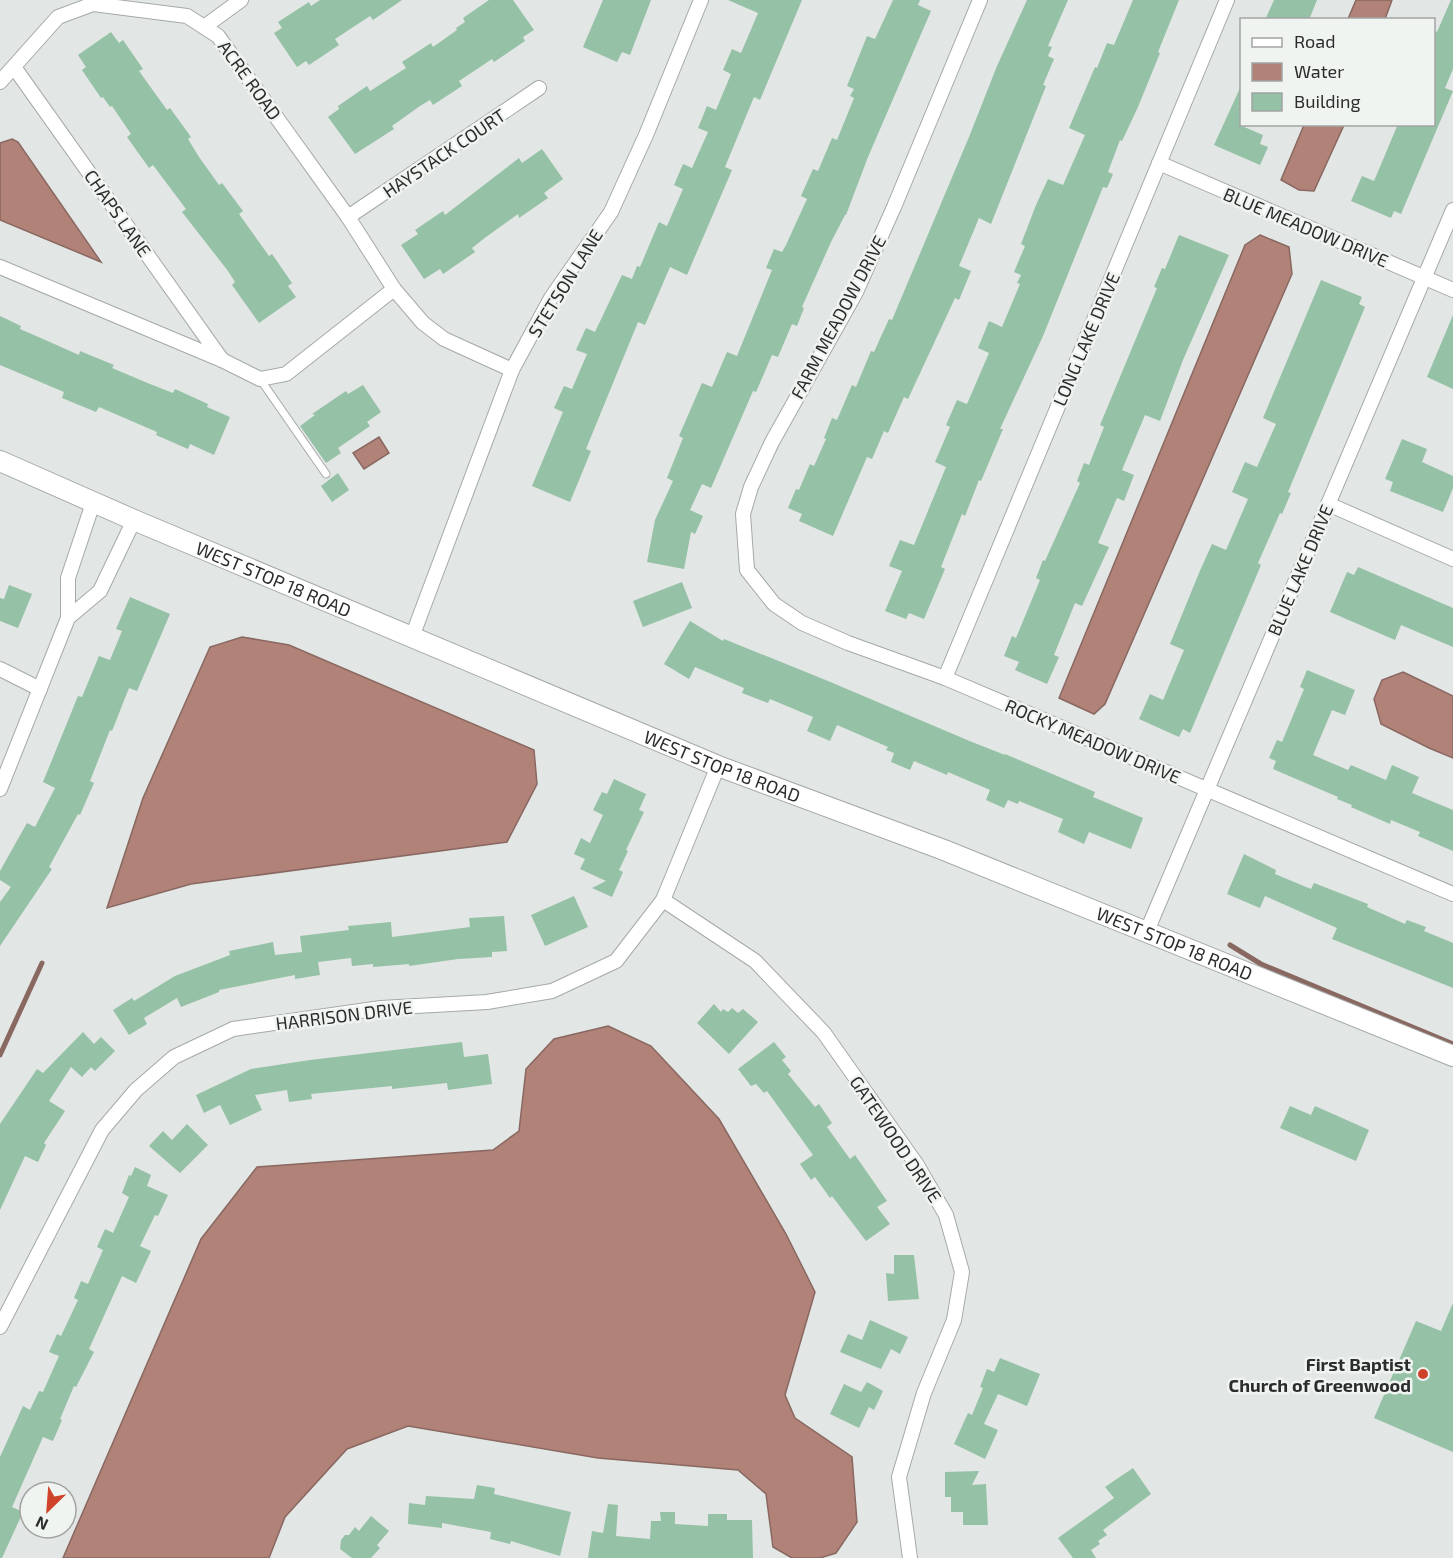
<svg xmlns="http://www.w3.org/2000/svg" width="1453" height="1558" font-family="'Exo 2',sans-serif">
<rect width="100%" height="100%" fill="#e2e6e4"/>
<g fill="#b18278" stroke="#896861" stroke-width="1.5">
<polygon points="1356,0 1392,0 1385,19 1348,19"/>
<polygon points="1304,125 1344,125 1314,191 1299,190 1281,180"/>
<polygon points="12,139 18,142 101,262 0,220 0,143"/>
<polygon points="1260,235 1289,247 1292,274 1105,704 1094,714 1059,698 1245,245"/>
<polygon points="379,437 389,453 364,469 353,453"/>
<polygon points="242,637 289,645 534,750 537,784 507,842 191,884 107,908 143,798 210,647"/>
<polygon points="1403,672 1453,696 1453,758 1429,748 1381,724 1374,699 1382,680"/>
<polygon points="608,1026 651,1046 719,1119 786,1234 815,1292 785,1395 795,1418 852,1457 857,1522 836,1553 820,1558 792,1558 773,1547 766,1494 738,1470 598,1458 408,1426 347,1449 285,1517 269,1558 63,1558 201,1239 257,1167 493,1150 519,1131 526,1069 554,1039"/>
</g>
<g fill="none" stroke-linecap="round" stroke-linejoin="round">
<g stroke="#896861" stroke-width="5">
<polyline points="1230,945 1261,964 1453,1044"/>
<polyline points="0,1055 42,963"/>
</g>
</g>
<g fill="#95c1a6">
<polygon points="320,0 402,0 373,20 370,16 335,39 339,45 309,65 306,61 297,67 274,33 282,28 278,22 309,2 311,6"/>
<polygon points="489,0 513,0 534,30 523,37 525,41 494,62 492,59 459,81 462,86 433,105 430,100 420,106 392,126 394,129 355,154 328,117 339,109 338,106 367,86 370,91 406,68 402,62 431,43 433,47 457,30 456,28 465,22 463,18"/>
<polygon points="603,0 651,0 630,55 622,52 617,62 583,47"/>
<polygon points="728,0 802,0 760,100 754,97 725,167 732,170 687,275 670,267 645,325 638,322 586,449 591,451 570,502 532,486 563,412 554,408 564,386 572,389 587,354 576,350 586,328 595,332 622,275 632,279 637,266 640,267 659,222 667,226 683,189 674,185 683,164 692,168 708,132 698,128 707,106 716,110 731,74 723,70 732,49 741,53 758,13"/>
<polygon points="893,0 920,0 918,5 931,11 868,157 846,215 845,215 831,242 802,307 804,308 797,326 792,324 778,357 772,355 756,392 753,391 711,488 702,484 690,510 703,516 695,534 691,532 684,569 647,562 655,520 673,481 667,478 683,438 679,436 702,383 712,387 727,352 737,356 772,270 766,268 774,249 782,252 786,245 807,199 801,196 813,169 818,171 832,138 837,140 854,98 850,96 854,89 847,86 867,36 875,39"/>
<polygon points="1027,0 1068,0 1048,46 1052,47 1048,56 1054,59 1043,85 1046,86 991,224 979,218 959,266 971,271 959,300 955,298 908,399 904,397 888,433 884,431 872,459 867,457 833,536 799,521 802,514 788,508 796,489 799,490 810,464 814,466 826,439 824,438 832,418 837,420 852,385 856,387 871,351 874,352 889,319 892,320 969,137 997,66"/>
<polygon points="1133,0 1179,0 1158,52 1160,53 1138,107 1122,141 1120,140 1108,172 1113,174 1107,188 1103,187 1043,336 1000,429 1003,429 981,481 979,480 965,516 962,514 941,567 945,569 924,619 909,613 906,619 885,611 902,571 889,566 900,540 914,545 946,467 935,462 950,427 946,425 957,400 967,404 989,353 978,348 989,321 1002,327 1020,284 1017,283 1021,275 1014,272 1025,246 1021,244 1036,205 1048,179 1063,185 1085,135 1069,128 1095,67 1097,68 1107,43 1114,45"/>
<polygon points="1274,0 1317,0 1309,20 1265,20"/>
<polygon points="1451,0 1453,0 1453,69 1445,88 1453,91 1401,214 1394,211 1391,218 1351,201 1362,176 1374,181 1398,124 1434,124 1434,30 1437,32"/>
<polygon points="111,32 119,43 123,40 143,69 139,71 167,110 170,108 191,137 188,139 199,157 219,185 222,183 243,211 239,214 269,256 272,254 292,283 288,286 296,297 259,323 232,285 235,282 228,271 182,212 186,209 153,165 149,168 127,137 131,134 112,106 110,107 103,97 101,98 82,70 86,67 78,55"/>
<polygon points="1241,86 1242,126 1263,135 1260,144 1268,147 1260,165 1214,145"/>
<polygon points="542,149 563,179 544,193 548,198 519,218 518,214 486,237 472,248 475,252 443,274 440,269 424,279 401,245 418,234 415,230 443,211 445,215 519,158 522,163"/>
<polygon points="1179,235 1229,255 1183,360 1160,421 1145,415 1122,470 1134,475 1124,501 1117,498 1098,543 1109,547 1082,606 1075,603 1054,655 1059,657 1047,684 1015,670 1019,662 1004,656 1012,636 1016,638 1040,580 1036,578 1043,560 1045,561 1080,483 1077,481 1084,463 1089,465 1104,427 1100,425 1157,288 1154,287 1162,268 1165,269"/>
<polygon points="1321,280 1362,297 1359,304 1365,307 1288,492 1291,493 1282,514 1280,513 1258,563 1261,565 1190,733 1183,729 1179,737 1139,719 1150,694 1163,700 1184,650 1170,644 1199,573 1212,544 1226,550 1248,499 1232,492 1245,462 1257,467 1276,424 1263,418"/>
<polygon points="1453,315 1453,389 1427,377"/>
<polygon points="0,316 21,326 20,329 43,339 79,355 80,351 114,365 112,368 150,384 173,393 175,389 208,404 207,407 230,417 214,455 190,444 188,449 156,435 157,432 99,407 96,412 62,398 64,392 0,365"/>
<polygon points="363,385 381,412 367,422 370,426 338,448 341,453 326,463 300,426 315,415 312,414 346,391 348,394"/>
<polygon points="1402,439 1427,449 1422,462 1453,476 1453,488 1443,512 1390,491 1393,482 1385,479"/>
<polygon points="338,473 349,490 332,502 321,486"/>
<polygon points="1358,567 1453,608 1453,647 1401,625 1395,640 1330,612 1347,572 1354,575"/>
<polygon points="682,582 692,608 643,627 633,601"/>
<polygon points="9,585 32,594 18,628 0,621 0,598 4,599"/>
<polygon points="130,597 170,614 137,691 129,688 112,731 110,730 90,781 94,783 80,815 78,814 49,867 52,869 0,946 0,902 11,887 0,880 0,871 27,823 35,827 55,788 43,782 78,696 82,697 99,656 110,660 122,631 116,629"/>
<polygon points="690,621 723,641 724,639 828,681 972,742 1005,755 1005,754 1095,792 1093,797 1143,818 1131,849 1089,832 1084,844 1058,832 1063,819 1019,801 1018,804 1008,800 1004,808 986,800 990,790 948,772 947,775 914,761 910,770 891,762 894,753 886,750 888,747 837,725 830,741 807,731 813,717 770,699 768,703 742,693 744,688 695,667 689,679 664,664"/>
<polygon points="1307,670 1355,690 1345,715 1332,710 1313,755 1348,770 1351,765 1386,780 1392,765 1419,777 1412,793 1453,810 1453,851 1418,836 1420,832 1391,820 1390,824 1351,807 1352,805 1337,799 1338,797 1273,769 1276,761 1269,758 1277,740 1282,742 1304,689 1300,687"/>
<polygon points="614,779 646,794 639,810 644,812 626,850 628,851 619,870 623,872 612,897 592,888 606,881 580,869 585,859 574,854 581,838 590,843 603,815 593,810 602,792 607,794"/>
<polygon points="1244,854 1276,870 1275,874 1311,889 1314,883 1368,904 1367,907 1405,924 1407,920 1426,927 1424,931 1453,943 1453,988 1332,939 1337,928 1265,896 1260,908 1227,894"/>
<polygon points="574,896 588,927 545,946 531,915"/>
<polygon points="504,916 507,951 492,952 492,957 458,959 409,966 409,964 373,967 373,964 352,966 351,958 318,962 320,975 295,979 295,975 219,990 219,992 181,1007 177,998 144,1018 147,1024 129,1035 113,1010 132,998 134,1001 175,976 230,955 229,951 273,942 275,955 302,952 300,936 349,930 348,926 391,922 392,937 470,927 469,918"/>
<polygon points="714,1004 721,1012 723,1009 728,1012 732,1008 738,1013 743,1009 758,1022 729,1054 697,1023"/>
<polygon points="83,1032 94,1044 101,1037 115,1051 95,1071 91,1067 82,1077 71,1067 49,1101 65,1111 44,1143 46,1145 38,1162 25,1156 0,1210 0,1124 37,1069 43,1073"/>
<polygon points="462,1042 464,1057 488,1054 492,1084 448,1090 447,1083 392,1089 392,1086 311,1094 312,1099 289,1102 287,1090 255,1095 262,1110 230,1125 220,1105 204,1113 196,1095 251,1069 310,1060"/>
<polygon points="774,1042 786,1057 782,1060 791,1071 788,1074 815,1107 819,1104 832,1123 827,1127 850,1159 855,1155 887,1201 877,1207 890,1224 866,1241 832,1196 830,1198 815,1177 811,1180 800,1164 813,1155 767,1091 764,1093 756,1084 751,1086 738,1069"/>
<polygon points="1290,1106 1311,1115 1315,1106 1369,1130 1356,1161 1280,1128"/>
<polygon points="187,1124 208,1145 180,1173 149,1146 163,1131 172,1140"/>
<polygon points="135,1167 151,1175 147,1186 168,1195 158,1216 155,1215 140,1246 151,1251 136,1283 122,1276 89,1349 94,1352 76,1387 74,1386 60,1419 62,1420 53,1441 43,1437 12,1507 23,1512 2,1558 0,1558 0,1457 23,1406 30,1410 39,1391 43,1392 59,1356 49,1352 57,1334 61,1336 78,1300 74,1298 81,1281 88,1284 103,1250 97,1247 105,1229 113,1233 129,1197 122,1193 129,1175 131,1176"/>
<polygon points="894,1255 914,1255 919,1299 888,1301 886,1273 894,1274"/>
<polygon points="1453,1303 1453,1452 1374,1418 1416,1321 1441,1331"/>
<polygon points="870,1320 908,1337 900,1354 891,1349 881,1369 840,1352 848,1334 862,1340"/>
<polygon points="1000,1358 1040,1374 1027,1406 998,1394 984,1424 998,1430 985,1459 954,1444 968,1413 972,1415 983,1388 980,1387 987,1369 994,1372"/>
<polygon points="867,1382 883,1391 874,1410 869,1407 859,1428 830,1414 844,1384 861,1392"/>
<polygon points="1133,1468 1151,1494 1103,1530 1107,1535 1098,1541 1100,1544 1091,1550 1096,1558 1073,1558 1058,1538 1114,1498 1105,1487"/>
<polygon points="979,1471 972,1485 986,1484 988,1525 963,1525 963,1512 951,1512 951,1497 945,1497 945,1472"/>
<polygon points="477,1485 495,1488 494,1494 571,1512 560,1556 511,1541 510,1544 490,1539 491,1532 442,1523 442,1528 408,1524 409,1503 425,1505 426,1496 474,1499"/>
<polygon points="608,1504 618,1505 616,1536 650,1539 651,1521 661,1521 660,1512 675,1512 675,1524 708,1526 708,1514 727,1514 727,1520 752,1520 753,1558 588,1558 592,1531 603,1533"/>
<polygon points="371,1516 389,1531 377,1545 380,1548 371,1558 352,1558 340,1549 341,1540 345,1535 349,1535 355,1527 359,1531"/>
</g>
<g fill="none" stroke-linecap="round" stroke-linejoin="round">
<g stroke="#a5a9a7" stroke-width="9">
<polyline id="lane" points="260,379 326,474"/>
</g>
<g stroke="#a5a9a7" stroke-width="16">
<g id="street">
<polyline points="980,0 894,207 856,292 772,442 751,487 743,514 747,570 774,604 802,623 848,643 945,678 1453,894"/>
<polyline points="204,27 241,0"/>
<polyline points="14,67 222,360"/>
<polyline points="0,82 58,17 93,4 187,16 218,36 348,217 394,289 423,323 444,339 512,370"/>
<polyline points="1159,163 1453,290"/>
<polyline points="348,217 539,88"/>
<polyline points="0,267 222,360 260,379 286,374 394,289"/>
<polyline points="1328,504 1453,559"/>
<polyline points="68,618 100,591 134,520"/>
<polyline points="412,637 512,370 551,298 611,212 646,135 701,0"/>
<polyline points="0,669 40,689"/>
<polyline points="945,678 1227,0"/>
<polyline points="0,789 68,618 68,578 93,503"/>
<polyline points="663,900 755,961 824,1033 917,1165 946,1215 962,1272 954,1320 924,1393 899,1477 910,1558"/>
<polyline points="1147,931 1453,210"/>
<polyline points="0,1327 102,1130 136,1090 174,1057 233,1029 381,1008 487,1002 552,991 616,961 663,900 718,766"/>
</g>
</g>
<g stroke="#a5a9a7" stroke-width="22">
<g id="secondary">
<path id="s1" d="M0,461l134,59 584,246 226,84 509,206"/>
</g>
</g>
<use href="#lane" stroke="#fff" stroke-width="7"/>
<use href="#street" stroke="#fff" stroke-width="14"/>
<use href="#secondary" stroke="#fff" stroke-width="20"/>
</g>
<circle fill="#ce432a" stroke="#f0f4f1" stroke-width="2" cx="1423" cy="1374" r="6"/>
<g text-anchor="middle" dominant-baseline="central" stroke-width="5" stroke-linejoin="round" paint-order="stroke">
<g font-size="18" fill="#2b2d2c" stroke="#f0f4f1">
<text transform="translate(250 80) rotate(54)">ACRE ROAD</text>
<text transform="translate(444 153) rotate(-34)">HAYSTACK COURT</text>
<text transform="translate(118 213) rotate(55)">CHAPS LANE</text>
<text transform="translate(1306 227) rotate(23)">BLUE MEADOW DRIVE</text>
<text transform="translate(565 283) rotate(-58)">STETSON LANE</text>
<text transform="translate(838 317) rotate(-62)">FARM MEADOW DRIVE</text>
<text transform="translate(1086 339) rotate(-67)">LONG LAKE DRIVE</text>
<text transform="translate(1300 570) rotate(-67)">BLUE LAKE DRIVE</text>
<text stroke="none"><textPath href="#s1" startOffset="298">WEST STOP 18 ROAD</textPath></text>
<text transform="translate(1093 741) rotate(23)">ROCKY MEADOW DRIVE</text>
<text stroke="none"><textPath href="#s1" startOffset="784">WEST STOP 18 ROAD</textPath></text>
<text stroke="none"><textPath href="#s1" startOffset="1270">WEST STOP 18 ROAD</textPath></text>
<text transform="translate(344 1015) rotate(-7)">HARRISON DRIVE</text>
<text transform="translate(896 1139) rotate(56)">GATEWOOD DRIVE</text>
</g>
<g font-size="18" font-weight="bold" fill="#2b2d2c" stroke="#f0f4f1" text-anchor="end">
<text x="1411" y="1364">First Baptist<tspan x="1411" dy="21">Church of Greenwood</tspan></text>
</g>
</g>
<rect x="1240" y="18" width="195" height="108" fill="#f0f4f1" stroke="#a1a4a2" stroke-width="1.5"/>
<rect x="1252" y="38" width="30" height="9" fill="#ffffff" stroke="#a1a4a2" stroke-width="1.5"/>
<text x="1294" y="48" font-size="18" fill="#2b2d2c">Road</text>
<rect x="1252" y="63" width="30" height="18" fill="#b18278" stroke="#a1a4a2" stroke-width="1.5"/>
<text x="1294" y="78" font-size="18" fill="#2b2d2c">Water</text>
<rect x="1252" y="93" width="30" height="18" fill="#95c1a6" stroke="#a1a4a2" stroke-width="1.5"/>
<text x="1294" y="108" font-size="18" fill="#2b2d2c">Building</text>
<g transform="translate(48 1510) rotate(205)"><circle r="28" fill="#f0f4f1" stroke="#a1a4a2" stroke-width="1.5"/>
<path d="M0-4.5L10 22L0 15L-10 22Z" fill="#ce432a"/>
<text y="-9" font-size="16" font-weight="bold" text-anchor="middle" fill="#2b2d2c">N</text>
</g>
</svg>
